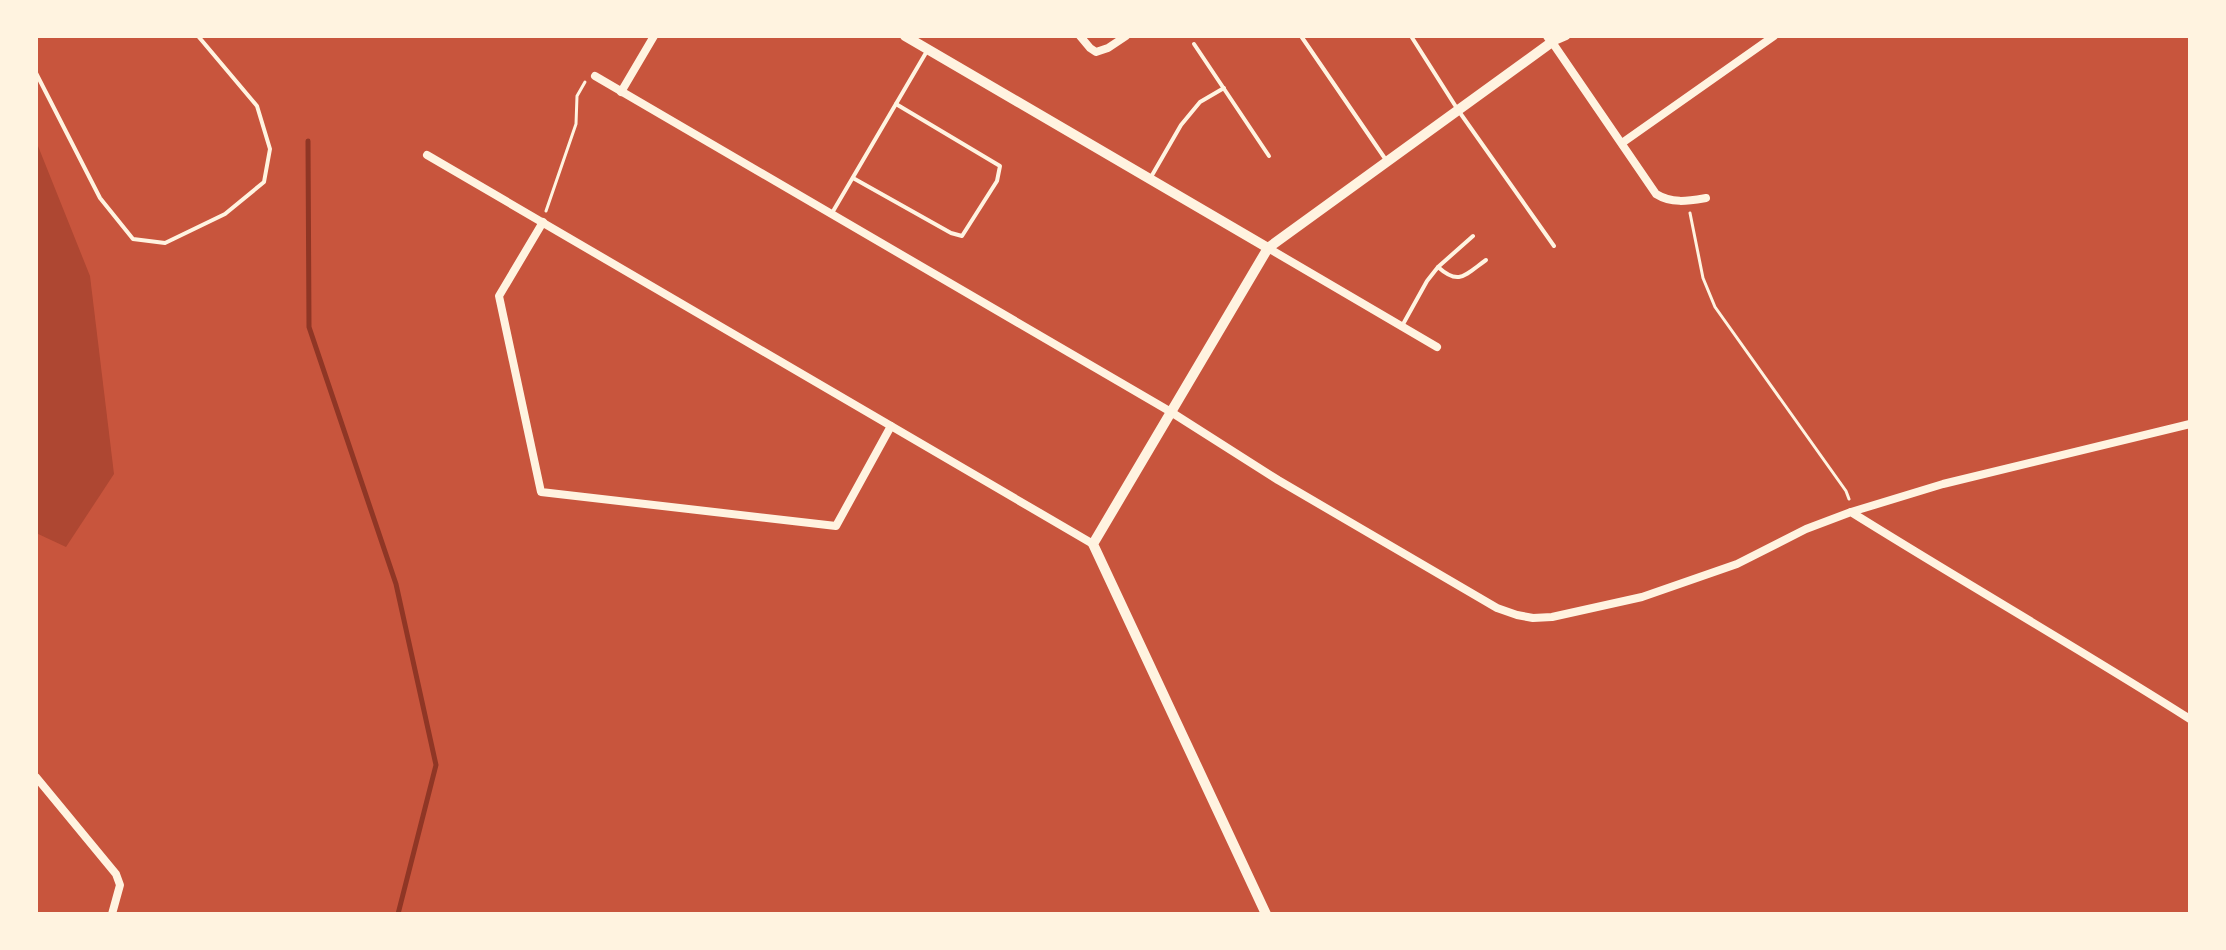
<svg xmlns="http://www.w3.org/2000/svg" width="2226" height="950" font-family="'PT Sans Narrow',sans-serif">
<rect width="100%" height="100%" fill="#c8553d"/>
<polygon fill="#ae4732" points="36,141 90,276 114,474 66,547 36,533"/>
<g fill="none" stroke-linecap="round" stroke-linejoin="round">
<polyline stroke="#8f3625" stroke-width="5" points="308,141 309,327 396,584 436,765 398,914"/>
<g stroke="#fff3e0" stroke-width="3">
<polyline points="546,211 576,124 577,96 585,82"/>
<polyline points="1690,213 1703,278 1715,307 1846,491 1849,499"/>
</g>
<g stroke="#fff3e0" stroke-width="4">
<polyline points="1301,36 1386,160"/>
<polyline points="1411,36 1458,110 1554,246"/>
<polyline points="1194,44 1269,156"/>
<polyline points="36,73 100,198 133,239 165,243 225,214 264,182 270,149 257,106 198,36"/>
<polyline points="1151,177 1181,125 1200,102 1224,88"/>
<polyline points="853,178 951,233 962,236 997,181 1000,166 896,104"/>
<polyline points="832,213 927,51"/>
<path d="M1438,267c21,19 27,8 48,-7"/>
<polyline points="1402,326 1427,281 1438,267 1473,236"/>
</g>
<g stroke="#fff3e0" stroke-width="8">
<polyline points="1080,36 1090,48 1096,52 1108,48 1126,36"/>
<path d="M1566,36l-14,6 104,152c16,10 32,7 50,4"/>
<path d="M595,76l576,336 107,68 219,128 20,7 16,3 19,-1 90,-20 95,-33 69,-35 45,-17c112,70 227,136 339,207"/>
<polyline points="621,92 654,36"/>
<polyline points="1622,143 1774,36"/>
<polyline points="427,155 1093,544"/>
<polyline points="543,222 499,296 541,492 836,526 891,426"/>
<polyline points="1268,248 1437,347"/>
<polyline points="1851,512 1943,484 2190,424"/>
<polyline points="36,777 116,874 120,885 112,914"/>
</g>
<g stroke="#fff3e0" stroke-width="10">
<polyline points="905,36 1268,248"/>
<polyline points="1266,914 1093,544 1268,248 1552,42 1548,36"/>
</g>
</g>
<rect width="2226" height="950" fill="none" stroke="#fff3e0" stroke-width="76"/>
</svg>
